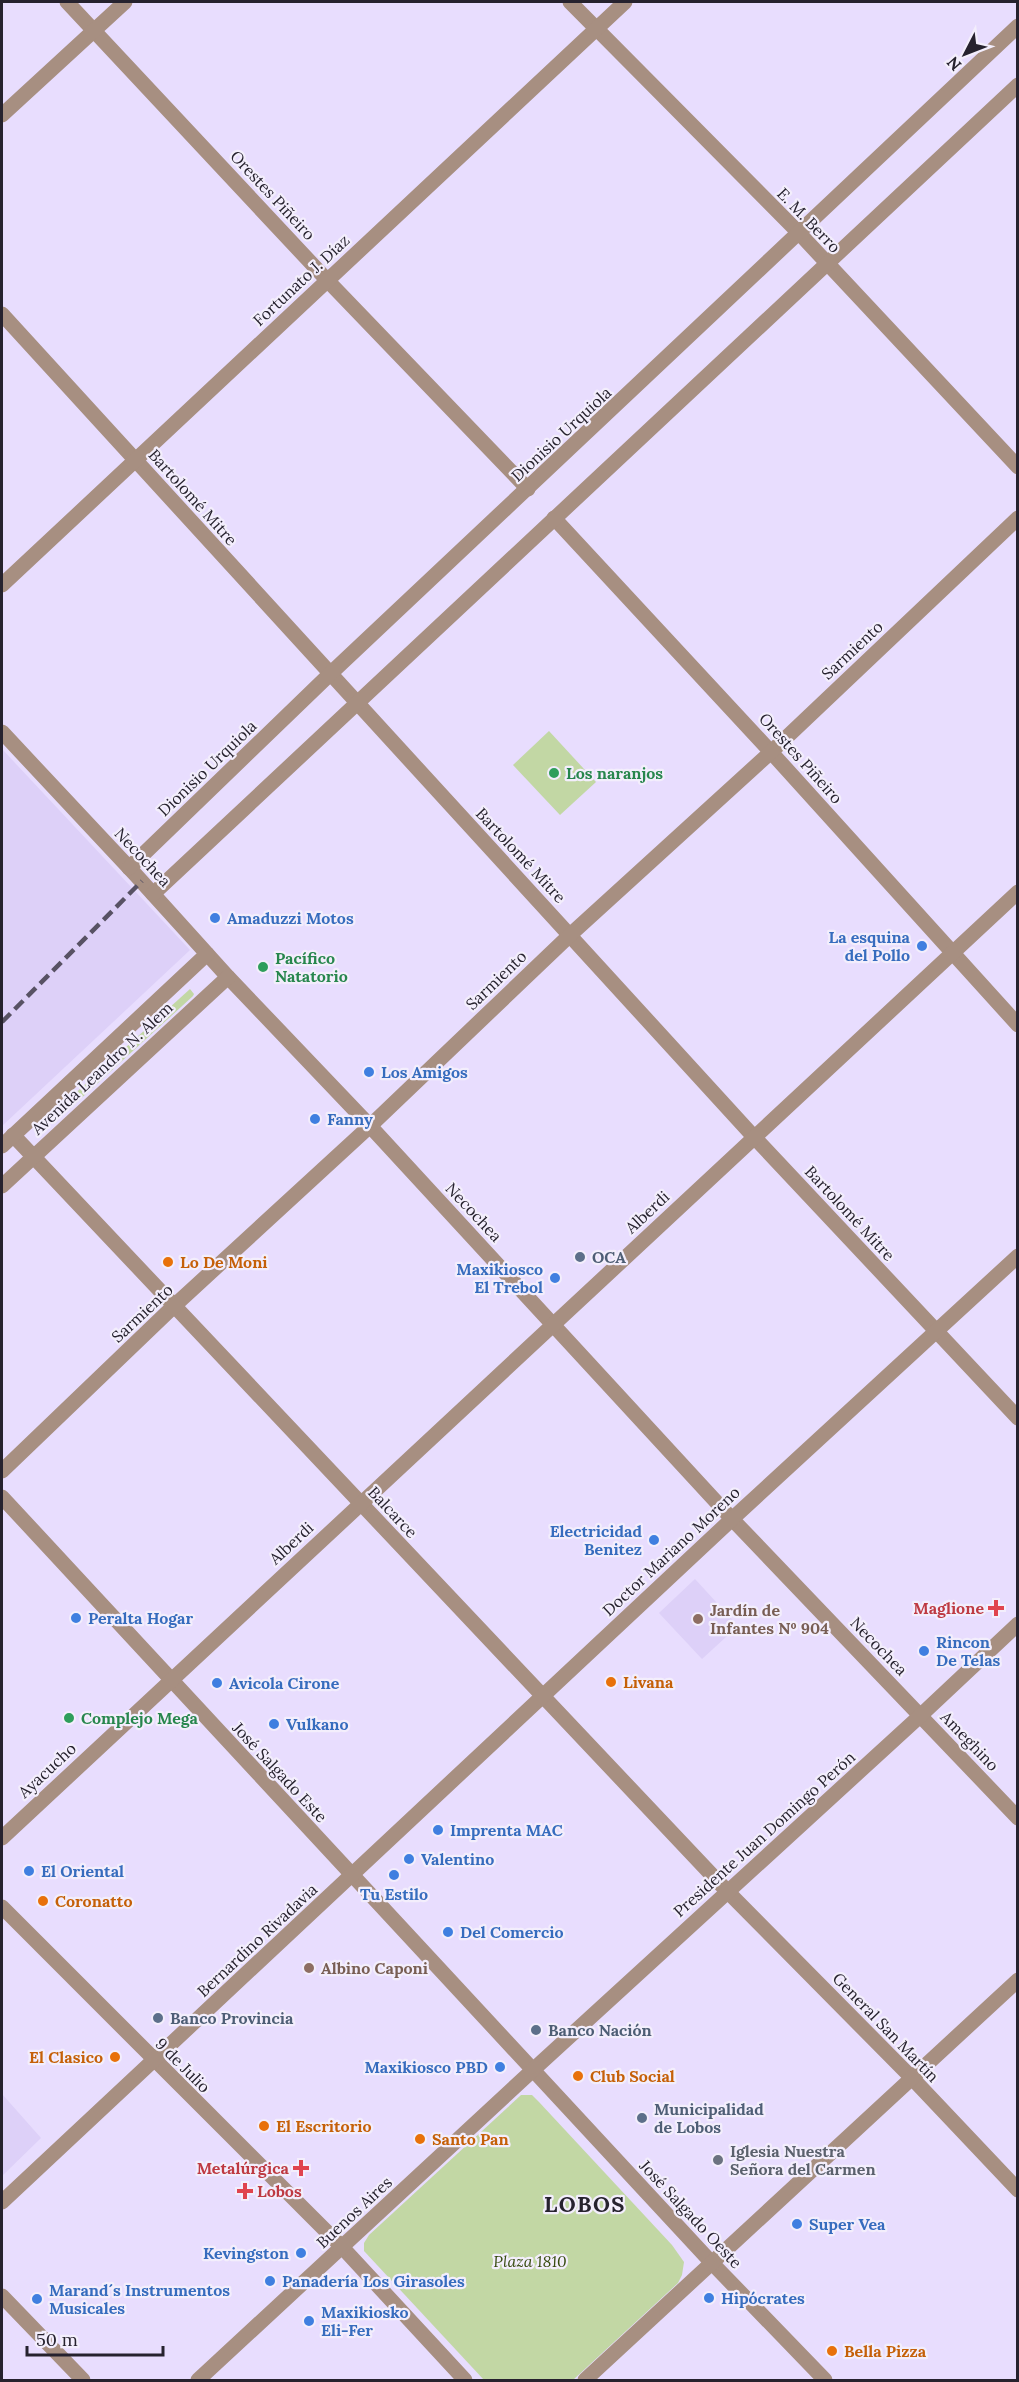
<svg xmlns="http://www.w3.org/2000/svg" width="1019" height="2382" font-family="Lora,serif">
<rect width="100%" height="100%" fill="#e8ddfe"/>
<g fill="#ddd0f8">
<polygon points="2,749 190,950 2,1126"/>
<polygon points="695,1579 738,1626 702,1659 659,1613"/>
<polygon points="2,2094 41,2138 2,2176"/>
</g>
<g fill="#c2d7a4">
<polygon points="549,731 596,782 560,815 513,765"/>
<polygon points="190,989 194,994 193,996 53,1124 48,1123 48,1118"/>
<polygon points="521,2095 532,2095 539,2102 672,2245 684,2262 682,2275 678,2283 573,2380 484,2380 364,2251 364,2243 369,2235"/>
</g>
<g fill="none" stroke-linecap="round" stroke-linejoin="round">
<g stroke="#a78f81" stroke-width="15">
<polyline points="67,2 327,280 528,489"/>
<polyline points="570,2 799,233 1018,467"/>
<polyline points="2,115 125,2"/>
<polyline points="2,314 754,1137 1018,1418"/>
<polyline points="554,518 771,752 1018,1025"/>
<polyline points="2,585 625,2"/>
<polyline points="2,732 134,873 228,977 370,1126 732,1519 1018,1818"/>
<polyline points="129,868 330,674 1018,26"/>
<polyline points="153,894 1018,85"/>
<polyline points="13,1135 727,1891 912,2078 1018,2190"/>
<polyline points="2,1146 207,954"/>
<polyline points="2,1186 228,977"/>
<polyline points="2,1471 174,1306 370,1126 570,935 771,752 1018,518"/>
<polyline points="2,1497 711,2262 825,2380"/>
<polyline points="2,1838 1018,892"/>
<polyline points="2,1907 342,2247 465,2380"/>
<polyline points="2,2202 732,1519 1018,1256"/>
<polyline points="2,2296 83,2380"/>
<polyline points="198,2380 534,2069 920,1716 1018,1624"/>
<polyline points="585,2380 1018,1980"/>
</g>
<polyline stroke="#585264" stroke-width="4.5" stroke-dasharray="12 6" stroke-linecap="butt" points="2,1022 142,881"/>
</g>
<g fill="#2e9e5b" stroke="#f3eefc" stroke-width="2">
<circle cx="554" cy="773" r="6"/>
<circle cx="263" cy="967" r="6"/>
<circle cx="69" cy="1718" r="6"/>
</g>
<g fill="#3f7fe0" stroke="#f3eefc" stroke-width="2">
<circle cx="215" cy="918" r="6"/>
<circle cx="922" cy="946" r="6"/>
<circle cx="369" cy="1072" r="6"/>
<circle cx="315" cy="1119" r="6"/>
<circle cx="555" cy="1278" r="6"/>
<circle cx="654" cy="1540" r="6"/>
<circle cx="76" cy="1618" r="6"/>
<circle cx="924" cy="1651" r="6"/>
<circle cx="217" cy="1683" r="6"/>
<circle cx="274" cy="1724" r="6"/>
<circle cx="438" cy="1830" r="6"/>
<circle cx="409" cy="1859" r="6"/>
<circle cx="29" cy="1871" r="6"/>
<circle cx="394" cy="1875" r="6"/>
<circle cx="448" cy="1932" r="6"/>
<circle cx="500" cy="2067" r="6"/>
<circle cx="797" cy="2224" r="6"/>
<circle cx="301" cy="2253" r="6"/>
<circle cx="270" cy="2281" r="6"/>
<circle cx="709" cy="2298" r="6"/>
<circle cx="37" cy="2299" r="6"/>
<circle cx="309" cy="2321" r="6"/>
</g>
<g fill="#5c6f8a" stroke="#f3eefc" stroke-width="2">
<circle cx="580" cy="1257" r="6"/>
<circle cx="158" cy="2018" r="6"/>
<circle cx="536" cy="2030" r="6"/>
<circle cx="642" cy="2118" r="6"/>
</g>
<g fill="#e8710a" stroke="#f3eefc" stroke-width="2">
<circle cx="168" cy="1262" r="6"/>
<circle cx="611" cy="1682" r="6"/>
<circle cx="43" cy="1901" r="6"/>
<circle cx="115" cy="2057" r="6"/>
<circle cx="578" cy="2076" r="6"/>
<circle cx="264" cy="2126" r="6"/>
<circle cx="420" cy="2139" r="6"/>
<circle cx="832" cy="2351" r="6"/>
</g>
<g fill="#e0444e" stroke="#f3eefc" stroke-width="2">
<path d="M993 1599h6v6h6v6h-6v6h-6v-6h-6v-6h6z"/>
<path d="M298 2159h6v6h6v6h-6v6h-6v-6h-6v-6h6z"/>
<path d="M242 2182h6v6h6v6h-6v6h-6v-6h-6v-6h6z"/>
</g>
<g fill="#8d6e63" stroke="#f3eefc" stroke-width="2">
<circle cx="698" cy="1619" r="6"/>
<circle cx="309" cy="1968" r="6"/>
</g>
<circle fill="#6b7280" stroke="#f3eefc" stroke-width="2" cx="718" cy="2160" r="6"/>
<g text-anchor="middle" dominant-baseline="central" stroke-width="4.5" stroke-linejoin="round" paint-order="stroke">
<g font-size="16" fill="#26222e" stroke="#f3eefc">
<text transform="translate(273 195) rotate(47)">Orestes Piñeiro</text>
<text transform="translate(809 220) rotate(46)">E. M. Berro</text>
<text transform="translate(301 280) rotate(-43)">Fortunato J. Díaz</text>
<text transform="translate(561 434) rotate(-43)">Dionisio Urquiola</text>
<text transform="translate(193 497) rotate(48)">Bartolomé Mitre</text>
<text transform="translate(852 650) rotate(-43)">Sarmiento</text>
<text transform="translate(801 758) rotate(48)">Orestes Piñeiro</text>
<text transform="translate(207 768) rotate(-44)">Dionisio Urquiola</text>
<text transform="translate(521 855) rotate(47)">Bartolomé Mitre</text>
<text transform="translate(143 857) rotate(47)">Necochea</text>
<text transform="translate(496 980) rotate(-44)">Sarmiento</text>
<text transform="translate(102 1068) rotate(-43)">Avenida Leandro N. Alem</text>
<text transform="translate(474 1212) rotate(47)">Necochea</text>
<text transform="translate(647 1212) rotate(-43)">Alberdi</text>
<text transform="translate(850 1213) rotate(47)">Bartolomé Mitre</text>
<text transform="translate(142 1313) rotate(-43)">Sarmiento</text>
<text transform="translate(393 1512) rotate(47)">Balcarce</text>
<text transform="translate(291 1543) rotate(-43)">Alberdi</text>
<text transform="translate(671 1551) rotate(-43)">Doctor Mariano Moreno</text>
<text transform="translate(879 1646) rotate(46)">Necochea</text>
<text transform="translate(970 1741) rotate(46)">Ameghino</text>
<text transform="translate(47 1770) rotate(-43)">Ayacucho</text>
<text transform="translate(280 1772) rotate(47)">José Salgado Este</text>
<text transform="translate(764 1834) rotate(-42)">Presidente Juan Domingo Perón</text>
<text transform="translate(257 1940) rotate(-43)">Bernardino Rivadavia</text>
<text transform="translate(886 2027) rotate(46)">General San Martín</text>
<text transform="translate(183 2065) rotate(45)">9 de Julio</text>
<text transform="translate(354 2212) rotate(-43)">Buenos Aires</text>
<text transform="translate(691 2214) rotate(47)">José Salgado Oeste</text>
</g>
<g font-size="16" font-weight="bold" fill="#27864d" stroke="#f3eefc" text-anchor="start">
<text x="566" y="773">Los naranjos</text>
<text x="275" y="958">Pacífico<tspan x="275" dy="18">Natatorio</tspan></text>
<text x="81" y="1718">Complejo Mega</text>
</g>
<g font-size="16" font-weight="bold" fill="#366cbe" stroke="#f3eefc" text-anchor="start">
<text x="227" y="918">Amaduzzi Motos</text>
<text x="910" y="937" text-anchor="end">La esquina<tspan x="910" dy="18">del Pollo</tspan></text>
<text x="381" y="1072">Los Amigos</text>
<text x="327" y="1119">Fanny</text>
<text x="543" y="1269" text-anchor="end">Maxikiosco<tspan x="543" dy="18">El Trebol</tspan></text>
<text x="642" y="1531" text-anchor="end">Electricidad<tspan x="642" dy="18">Benitez</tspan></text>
<text x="88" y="1618">Peralta Hogar</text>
<text x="936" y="1642">Rincon<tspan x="936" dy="18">De Telas</tspan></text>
<text x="229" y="1683">Avicola Cirone</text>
<text x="286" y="1724">Vulkano</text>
<text x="450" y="1830">Imprenta MAC</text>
<text x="421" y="1859">Valentino</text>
<text x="41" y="1871">El Oriental</text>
<text x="394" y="1894" text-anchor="middle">Tu Estilo</text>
<text x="460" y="1932">Del Comercio</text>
<text x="488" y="2067" text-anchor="end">Maxikiosco PBD</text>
<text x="809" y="2224">Super Vea</text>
<text x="289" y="2253" text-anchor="end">Kevingston</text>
<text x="282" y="2281">Panadería Los Girasoles</text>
<text x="49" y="2290">Marand´s Instrumentos<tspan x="49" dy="18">Musicales</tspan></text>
<text x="721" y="2298">Hipócrates</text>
<text x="321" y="2312">Maxikiosko<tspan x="321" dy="18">Eli-Fer</tspan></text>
</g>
<g font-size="16" font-weight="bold" fill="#4e5e75" stroke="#f3eefc" text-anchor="start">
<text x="592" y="1257">OCA</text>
<text x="170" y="2018">Banco Provincia</text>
<text x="548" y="2030">Banco Nación</text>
<text x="654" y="2109">Municipalidad<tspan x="654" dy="18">de Lobos</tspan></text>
</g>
<g font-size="16" font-weight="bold" fill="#c56008" stroke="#f3eefc" text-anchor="start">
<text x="180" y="1262">Lo De Moni</text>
<text x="623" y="1682">Livana</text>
<text x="55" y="1901">Coronatto</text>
<text x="103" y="2057" text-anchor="end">El Clasico</text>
<text x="590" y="2076">Club Social</text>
<text x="276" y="2126">El Escritorio</text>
<text x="432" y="2139">Santo Pan</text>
<text x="844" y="2351">Bella Pizza</text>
</g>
<g font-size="16" font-weight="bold" fill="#be3a42" stroke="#f3eefc" text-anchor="end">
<text x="984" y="1608">Maglione</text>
<text x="289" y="2168">Metalúrgica</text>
<text x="257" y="2191" text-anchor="start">Lobos</text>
</g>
<g font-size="16" font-weight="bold" fill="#785e54" stroke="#f3eefc" text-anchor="start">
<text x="710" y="1610">Jardín de<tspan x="710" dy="18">Infantes Nº 904</tspan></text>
<text x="321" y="1968">Albino Caponi</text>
</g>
<g font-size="16" font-weight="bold" fill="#5b616d" stroke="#f3eefc" text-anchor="start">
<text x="730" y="2151">Iglesia Nuestra<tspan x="730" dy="18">Señora del Carmen</tspan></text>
</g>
<g font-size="16" font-style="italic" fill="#374b0f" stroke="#f3eefc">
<text x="530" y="2261">Plaza 1810</text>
</g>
<g font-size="22" font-weight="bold" letter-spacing="1.5" fill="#26222e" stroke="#f3eefc">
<text x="585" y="2204">LOBOS</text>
</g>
</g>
<rect width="1019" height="2382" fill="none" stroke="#26222e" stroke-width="6"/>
<g transform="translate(965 54) rotate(228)" stroke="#f3eefc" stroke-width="4.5" paint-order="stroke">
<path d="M0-4.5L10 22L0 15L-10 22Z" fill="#26222e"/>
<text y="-9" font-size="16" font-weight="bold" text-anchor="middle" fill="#26222e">N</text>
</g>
<path d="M27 2346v9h136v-9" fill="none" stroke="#26222e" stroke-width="3"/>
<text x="36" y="2346" font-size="18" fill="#26222e" stroke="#f3eefc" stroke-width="4.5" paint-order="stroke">50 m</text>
</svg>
